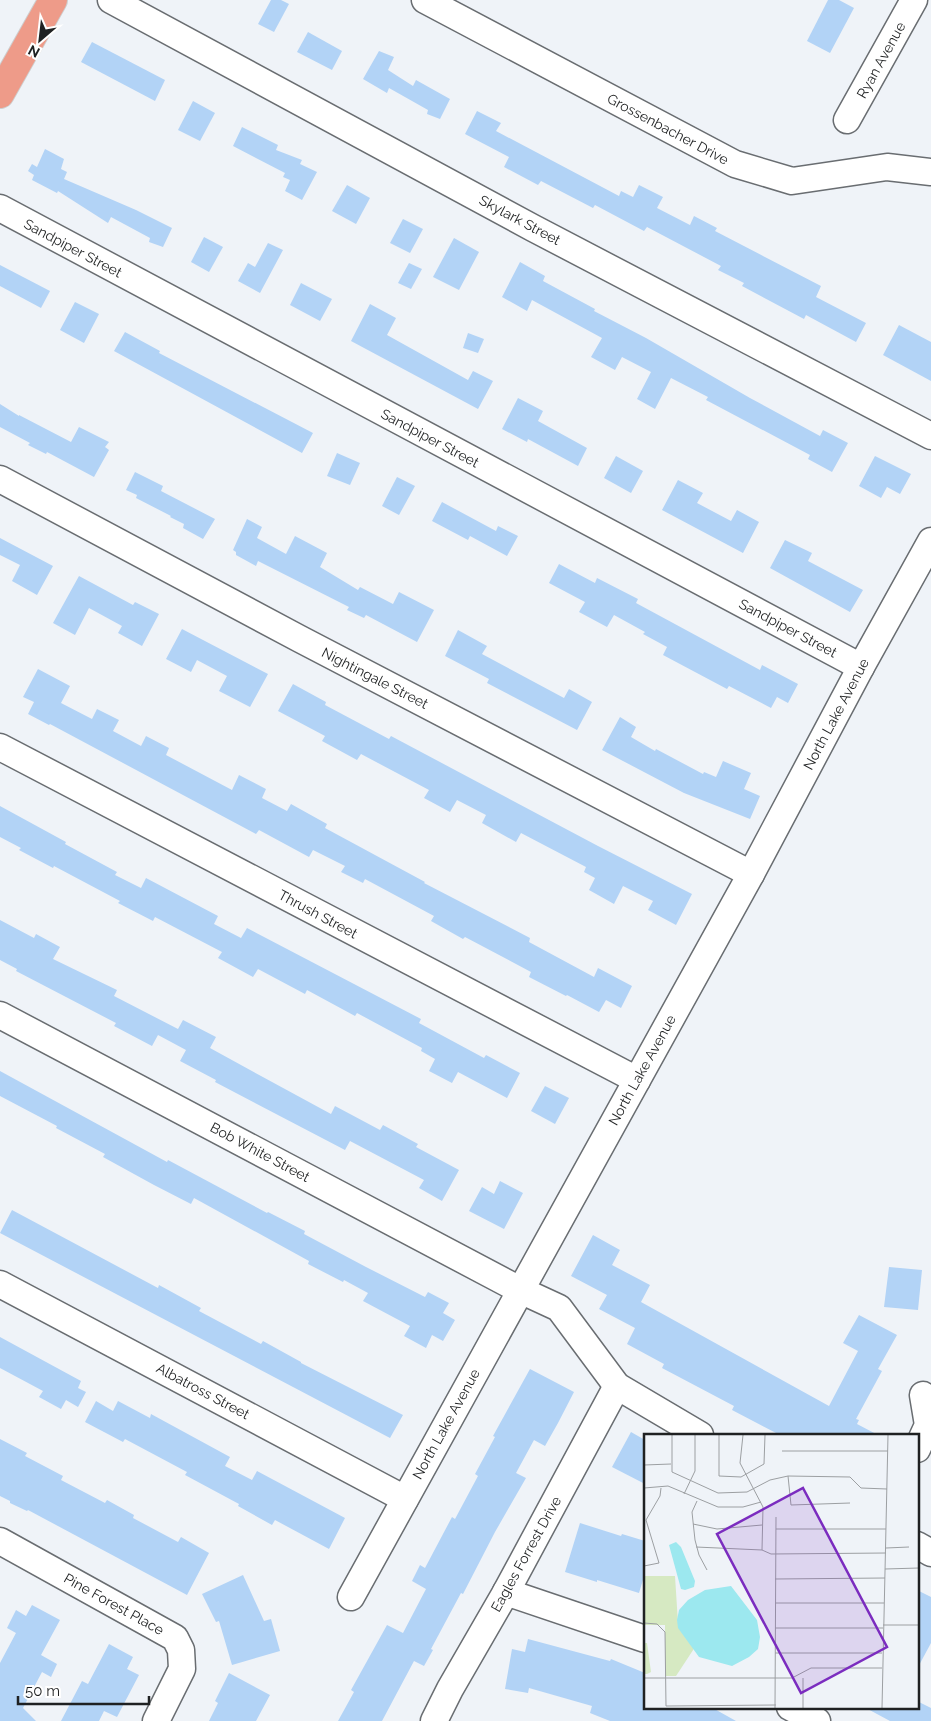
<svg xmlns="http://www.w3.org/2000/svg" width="931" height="1721" font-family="Raleway,sans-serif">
<rect width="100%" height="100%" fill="#eff3f8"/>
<g fill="#b2d3f6">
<polygon points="271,0 281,0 289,4 274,32 258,24"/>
<polygon points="828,0 839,0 854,8 830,53 807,41"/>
<polygon points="308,32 342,51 332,70 297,52"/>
<polygon points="92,42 165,80 155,101 81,62"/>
<polygon points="379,51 394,57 388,70 413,86 416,80 450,99 440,119 427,114 428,110 389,88 387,93 363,79"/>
<polygon points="193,101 215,113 200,141 178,130"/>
<polygon points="477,111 501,123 496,131 619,196 621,191 633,197 639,185 663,197 657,208 690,225 694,216 717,228 715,231 821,286 816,297 866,323 856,342 806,315 804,319 742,286 744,283 718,270 721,266 647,227 644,231 595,205 593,208 541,181 538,185 504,167 509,157 465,134"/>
<polygon points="242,127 278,145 276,150 302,160 300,164 317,172 302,200 285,191 290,180 283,177 285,173 233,146"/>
<polygon points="45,149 64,159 61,169 67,172 64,179 136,210 172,228 163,247 149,242 150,238 111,217 108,223 58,191 57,193 32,180 34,175 28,171 32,164 37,167"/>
<polygon points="347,185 370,198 356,224 332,211"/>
<polygon points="403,219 423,229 410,253 390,243"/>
<polygon points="204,237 223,247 209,272 191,262"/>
<polygon points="454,238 479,252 459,290 433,277"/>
<polygon points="268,243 283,250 260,293 238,281 248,263 255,267"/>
<polygon points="520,262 545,276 543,281 595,309 594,311 646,338 750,398 820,436 823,430 848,443 832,472 808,459 810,455 706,400 708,397 671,378 655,409 637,399 651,372 622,357 615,370 591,357 602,338 532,300 527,311 502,297"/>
<polygon points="409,263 422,269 411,289 398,283"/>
<polygon points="0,265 50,291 41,308 0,286"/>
<polygon points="301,283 332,299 320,321 290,305"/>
<polygon points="75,302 99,314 84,343 60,330"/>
<polygon points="370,304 396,318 387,335 468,380 473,371 493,381 478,409 351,341"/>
<polygon points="899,325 931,342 931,381 883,355"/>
<polygon points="125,332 160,351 159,353 313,433 302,453 114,351"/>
<polygon points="468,333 484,339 478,353 463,348"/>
<polygon points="518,398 543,411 538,421 587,448 578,466 528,439 527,442 502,429"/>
<polygon points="0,404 19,416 19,415 71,442 79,427 109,442 105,447 109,450 94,477 47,452 46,454 28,445 30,443 0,427"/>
<polygon points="337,453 360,463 350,485 327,476"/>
<polygon points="616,456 643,471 631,493 604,478"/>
<polygon points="875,456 911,474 900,494 887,487 881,498 859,486"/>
<polygon points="135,472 163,486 161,491 215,519 203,539 183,528 184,524 170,517 171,516 136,498 137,495 126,490"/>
<polygon points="397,477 415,486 399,515 382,506"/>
<polygon points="678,480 703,493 697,503 731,521 737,510 759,522 743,553 662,510"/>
<polygon points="442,502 496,531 498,526 518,536 507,556 470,536 468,540 432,521"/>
<polygon points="247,519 262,527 257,538 286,554 295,536 327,553 320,567 358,590 360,587 393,604 399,592 434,610 417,642 366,615 364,618 347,610 349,607 258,561 256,566 236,555 236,552 233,550"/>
<polygon points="0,538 53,566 37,595 12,581 20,565 0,555"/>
<polygon points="785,540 812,553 808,561 863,590 850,612 770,568"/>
<polygon points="559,564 595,583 597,578 638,599 636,603 760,670 762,665 798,684 788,703 777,697 771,708 729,686 727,689 663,655 667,647 643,634 645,632 614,615 607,627 579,612 585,602 549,583"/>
<polygon points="79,576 133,605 135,602 159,614 142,646 118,633 122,626 89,608 75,635 53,623"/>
<polygon points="182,629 268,674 250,707 219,691 227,676 197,660 191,672 166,659"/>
<polygon points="458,630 487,646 482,654 564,698 569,689 592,702 577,730 487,683 489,679 445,656"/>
<polygon points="38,669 70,686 61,703 92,719 97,709 119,720 113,731 141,746 146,736 169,748 166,755 232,790 239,775 266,789 262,798 287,811 291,804 327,824 325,828 425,882 424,883 530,938 529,942 594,977 598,968 632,986 621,1008 606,1000 599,1012 567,995 566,996 529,977 531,972 465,937 463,939 431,921 434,916 365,879 363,883 341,872 345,866 313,850 309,857 259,830 256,834 50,724 49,725 28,714 34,702 23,697"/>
<polygon points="293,684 326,702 325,705 389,739 391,736 598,846 692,894 676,925 648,910 653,901 623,886 614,904 589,890 595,878 584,872 586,867 521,833 516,842 482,823 486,815 457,800 450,812 424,798 429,790 361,754 357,760 322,741 325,736 278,711"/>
<polygon points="620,717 636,727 631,737 655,751 656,749 703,774 704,772 716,777 723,761 751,773 744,789 760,796 750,819 684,793 602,750"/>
<polygon points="0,806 66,842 65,844 117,872 115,875 141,888 146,878 218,916 214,924 241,938 247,928 421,1019 419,1023 484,1058 486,1055 520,1073 507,1098 458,1072 452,1083 429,1071 435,1059 421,1051 422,1048 357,1013 355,1016 307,990 305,994 258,969 253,977 218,958 222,952 155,917 153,921 118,903 120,901 54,866 53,868 19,850 21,848 0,837"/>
<polygon points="0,920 34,938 36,934 60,947 53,959 117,990 114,996 178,1029 183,1020 216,1037 210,1048 261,1076 331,1114 335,1106 380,1130 383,1125 418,1144 416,1147 459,1170 442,1201 419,1188 424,1180 350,1141 345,1150 215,1082 216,1080 180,1061 186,1050 158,1035 152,1046 114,1026 116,1023 16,971 17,969 0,960"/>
<polygon points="0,1071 167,1162 168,1160 267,1213 268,1212 305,1231 304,1234 366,1267 425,1297 428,1292 449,1303 443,1313 455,1320 443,1341 432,1335 426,1348 404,1336 410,1326 363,1301 368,1293 344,1280 343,1282 308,1264 309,1261 194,1198 191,1204 154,1185 103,1157 105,1154 56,1128 57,1126 0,1096"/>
<polygon points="545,1086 569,1098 555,1124 531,1111"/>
<polygon points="500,1181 523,1193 504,1229 469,1211 482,1187 494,1194"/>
<polygon points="12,1210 158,1288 159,1285 201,1308 199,1311 261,1344 263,1341 301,1362 301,1363 403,1415 390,1438 0,1233"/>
<polygon points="593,1235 620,1250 612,1265 650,1285 641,1302 829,1406 858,1351 843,1343 859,1315 897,1335 878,1369 882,1371 856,1419 859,1420 857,1424 878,1435 780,1435 732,1410 734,1406 662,1368 664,1364 627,1344 635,1328 599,1309 607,1295 571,1276"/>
<polygon points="889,1267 922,1270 918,1310 884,1307"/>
<polygon points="0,1337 81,1381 78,1388 86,1392 78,1407 66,1400 61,1409 39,1397 43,1391 0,1368"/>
<polygon points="530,1369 574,1392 558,1423 545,1446 534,1440 516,1473 526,1478 495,1532 463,1594 461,1593 431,1649 433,1650 424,1666 414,1661 382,1721 338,1721 354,1692 351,1690 387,1625 403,1633 426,1589 412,1581 420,1565 425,1568 452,1517 455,1519 478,1476 475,1474 495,1437 493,1436"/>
<polygon points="96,1401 113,1411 118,1401 150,1418 151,1414 230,1457 225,1466 252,1480 257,1471 345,1518 329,1549 275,1520 272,1525 238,1506 239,1504 185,1475 187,1472 125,1439 123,1442 85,1422"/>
<polygon points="631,1432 645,1440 645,1484 612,1467"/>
<polygon points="0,1439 27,1453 25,1456 63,1476 61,1480 105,1503 107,1500 134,1515 133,1518 178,1542 181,1537 209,1553 187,1595 28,1510 27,1511 10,1503 10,1501 0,1496"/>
<polygon points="580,1523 621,1536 622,1534 645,1541 645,1573 639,1593 597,1580 597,1582 565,1572"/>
<polygon points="243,1575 264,1621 271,1619 280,1651 232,1665 219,1621 216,1622 202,1594"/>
<polygon points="917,1590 931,1597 931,1643 917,1669"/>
<polygon points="32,1605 60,1620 41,1655 57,1664 51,1677 42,1672 23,1708 36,1721 0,1721 0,1663 16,1633 7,1628 16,1610 26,1616"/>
<polygon points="528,1639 610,1661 611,1659 645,1673 645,1707 711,1707 736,1721 610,1721 590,1713 592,1706 529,1688 528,1693 505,1689 512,1649 525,1652"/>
<polygon points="109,1644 133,1657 127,1669 139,1675 117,1717 104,1711 99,1721 61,1721 82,1681 88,1684"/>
<polygon points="229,1673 270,1695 256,1721 209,1721 218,1703 215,1701"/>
<polygon points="917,1701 931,1708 931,1721 890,1721 864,1707 917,1707"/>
</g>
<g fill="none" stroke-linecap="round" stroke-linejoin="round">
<g stroke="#696d71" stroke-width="29">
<g id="minor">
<polyline points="111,0 533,228 931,436"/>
<polyline points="425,0 735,164 792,181 887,167 931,172"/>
<polyline points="847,120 914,0"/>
<polyline points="0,208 861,667"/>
<polyline points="0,479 300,639 751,874"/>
<polyline points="0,747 637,1080"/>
<polyline points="0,1015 520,1290 559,1308 617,1386 700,1435"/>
<polyline points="0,1284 405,1499"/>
<polyline points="917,1449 928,1425 923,1395"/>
<polyline points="0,1541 175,1638 181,1650 182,1669 156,1721"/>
<polyline points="917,1545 931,1553"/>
<polyline points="506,1592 645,1639"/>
<polyline points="351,1597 751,874 861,667 931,541"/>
<polyline points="790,1707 817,1721"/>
<polyline points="434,1721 450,1689 506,1592 617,1386"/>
</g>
</g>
<g stroke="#cecece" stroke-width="30">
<polyline id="major" points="0,94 53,0"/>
</g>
<use href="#minor" stroke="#fff" stroke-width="26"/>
<use href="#major" stroke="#ee9b89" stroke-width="28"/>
</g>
<g text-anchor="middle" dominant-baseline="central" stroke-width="4" stroke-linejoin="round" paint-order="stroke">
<g font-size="14" fill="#1f2122" stroke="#fff">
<text transform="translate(881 60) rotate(-61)">Ryan Avenue</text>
<text transform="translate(668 129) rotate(28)">Grossenbacher Drive</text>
<text transform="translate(520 220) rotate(28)">Skylark Street</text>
<text transform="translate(73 248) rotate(28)">Sandpiper Street</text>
<text transform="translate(430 438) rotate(28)">Sandpiper Street</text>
<text transform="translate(788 628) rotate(28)">Sandpiper Street</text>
<text transform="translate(375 678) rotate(27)">Nightingale Street</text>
<text transform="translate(836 714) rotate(-62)">North Lake Avenue</text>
<text transform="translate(318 914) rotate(28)">Thrush Street</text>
<text transform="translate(642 1070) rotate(-61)">North Lake Avenue</text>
<text transform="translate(260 1152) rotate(28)">Bob White Street</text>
<text transform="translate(203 1391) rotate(28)">Albatross Street</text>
<text transform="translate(446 1424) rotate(-61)">North Lake Avenue</text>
<text transform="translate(526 1554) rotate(-61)">Eagles Forrest Drive</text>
<text transform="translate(114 1604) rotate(29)">Pine Forest Place</text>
</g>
</g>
<g transform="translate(644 1434)">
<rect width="275" height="275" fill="#eff3f8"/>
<path d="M0,142h31l3,47 21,18 -23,35h-11v-51h-21zM0,209h3l4,29 -4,2h-3z" fill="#d6e9c2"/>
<path d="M32,108l5,5 14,34 -1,6 -9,3 -4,-1 -12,-44zM87,152l26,34 3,17 -2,12 -9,8 -17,9 -33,-9 -21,-29 -1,-8 2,-10 9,-10 17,-10z" fill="#9ce8ef"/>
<path fill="none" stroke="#9c9fa2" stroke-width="1" d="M28,1v37l46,21 29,-1 23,-12 18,-4 62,1 11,11 26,1M75,1v41l22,1 23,-13 1,-29M99,1l-3,28 23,44 -1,43M138,17h106M0,31l27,-1M144,42l3,29 59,-2M0,54l24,-2 50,21h25l18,-5M40,60l11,-23v-36M53,67l-5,11 3,28 4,15 8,15M49,90l24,5 45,-4M132,95h110M52,113l66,3 9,4 115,-1M242,114l23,-1M0,132l15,-3 -13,-43 14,-24 1,-8M241,135l34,-1M131,145l110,-1M131,169h109M0,189l13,1 8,8 1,74M239,191h36M131,194h108M131,219h107M0,244h148l19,-10h71M22,272l110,-1M131,274l1,-191M159,274v-30M238,274l6,-273"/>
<path fill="#7b2cbf" fill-opacity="0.15" stroke="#7b2cbf" stroke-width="2.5" d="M159,54l84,159 -86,46 -84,-159z"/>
<rect width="275" height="275" fill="none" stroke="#1f2122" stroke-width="2.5"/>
</g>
<g transform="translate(40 40) rotate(208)" stroke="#ffffff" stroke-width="4" paint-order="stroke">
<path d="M0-4L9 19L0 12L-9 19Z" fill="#1f2122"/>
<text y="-8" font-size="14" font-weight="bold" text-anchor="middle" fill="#1f2122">N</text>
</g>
<path d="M18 1696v8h131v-8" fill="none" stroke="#1f2122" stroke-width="2.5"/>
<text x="25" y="1696" font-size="15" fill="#1f2122" stroke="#ffffff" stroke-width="4" paint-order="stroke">50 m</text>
</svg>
